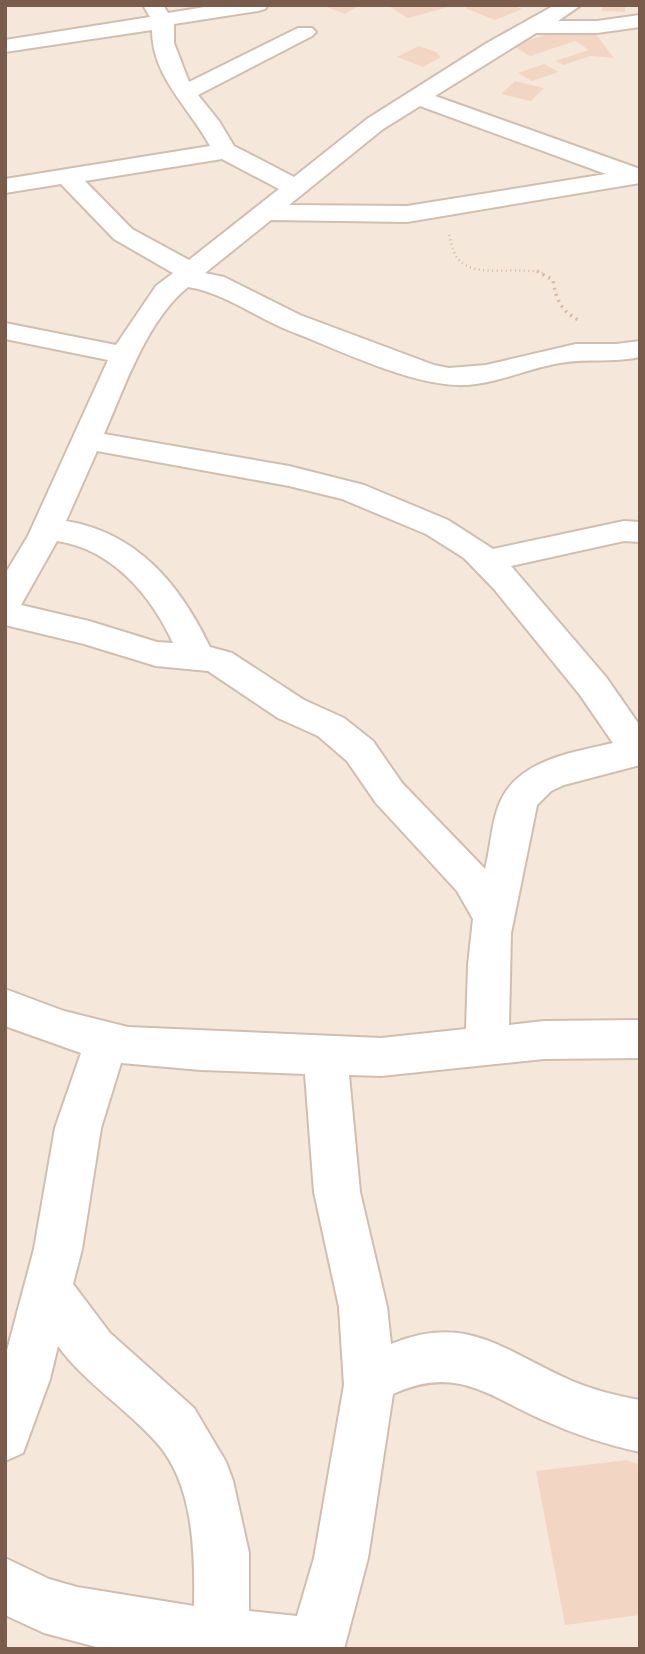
<svg xmlns="http://www.w3.org/2000/svg" width="645" height="1654" viewBox="0 0 645 1654" font-family="Inter,sans-serif">
  <style>
    .residential { fill: #f5e8da }
    .building { fill: #f3d5c3 }
    .lines { fill: none; stroke-linecap: round; stroke-linejoin: round }
    .minor-casing { stroke: #d1beb0; stroke-width: 4 }
    .path-far1 { stroke: #d9b8a5; stroke-width: 2.5; stroke-dasharray: 1 3.5; stroke-linecap: butt }
    .path { stroke: #d9b8a5; stroke-width: 3.5; stroke-dasharray: 2 4.5; stroke-linecap: butt }
    .minor { fill: #fff; fill-rule: evenodd }
  </style>
  <rect width="100%" height="100%" fill="#fdf6ec"/>
  <!-- residential -->
  <path class="residential" d="M5 5H640V1649H5Z"/>
  <!-- building -->
  <path class="building" d="M321 5H360L345 14Z
    M387 5H452V6L408 18Z
    M471 5H513L522 9 495 20 465 8Z
    M602 5H625V12L602 11Z
    M568 28 594 32 614 58 591 56 563 65 555 61 589 50 575 41 530 56 512 45Z
    M419 46 436 52 441 57 423 67 397 57Z
    M544 64 559 72 532 81 518 73Z
    M515 81 544 88 531 101 501 94Z
    M627 1460 640 1465V1615L565 1625 536 1471Z"/>
  <g class="lines">
    <!-- minor casing -->
    <g class="minor-casing">
      <path id="minor" d="M143 5H163L168 13 217 5H268L265 9 258 11 174 24V43L189 82 298 28H312L316 32 312 36 198 95 219 121 234 146 294 177 367 119 487 43 555 5H581L558 21H597L640 15V27L597 33H536L435 96 640 169V183L407 222 271 220 205 273 224 277 300 315 434 365 449 368 486 365 576 344H616L640 341V357C613 363 587 358 560 363 529 368 499 383 467 385 415 388 340 350 290 331 255 317 225 293 188 287 147 320 125 386 104 434L289 466 364 485 448 520 493 549 624 521 640 522V542L624 541 511 566 606 677 640 726V765L564 785 551 791 537 805 511 933 509 1025 544 1021 640 1020V1058L544 1059 381 1076 349 1075 360 1192 387 1307 391 1344C468 1312 505 1352 572 1381 594 1390 617 1396 640 1400V1452C607 1445 574 1434 543 1420 487 1395 456 1365 393 1394L368 1558 344 1649H104L44 1633 5 1615V1558L49 1579 77 1587 194 1606C195 1553 194 1485 157 1443 126 1408 86 1384 58 1346L50 1379 23 1453 5 1461V1358L34 1249 55 1128 81 1053 5 1026V989L64 1011 128 1027 381 1038 466 1029 468 965 473 919 457 891 376 803 347 761 318 736 278 718 208 671 156 666 84 644 5 625V574L28 536 108 360 5 339V323L116 345 156 286 173 273 114 239 61 184 5 193V179L210 146C189 107 152 77 152 30L5 52V40L150 17ZM420 106 606 174 407 206 289 205 383 129ZM222 159 279 189 189 260 132 229 85 181ZM97 451 289 486 342 499 426 534 464 558 494 589 580 695 613 743C569 753 512 761 497 810 491 829 490 850 485 869L402 783 373 741 344 718 304 700 232 653 210 647C180 585 138 533 66 521ZM57 541C112 549 151 595 173 643L157 642 89 621 21 605ZM121 1063 201 1070 305 1074 314 1192 339 1307 344 1385 314 1558 297 1616 249 1611V1553L233 1481 226 1462 194 1408 110 1333 73 1284 82 1249 101 1128Z"/>
    </g>
    <!-- path-far1 -->
    <path class="path-far1" d="M449 235C452 244 453 255 460 261 476 278 519 266 543 273"/>
    <!-- path -->
    <path class="path" d="M537 271 553 280C556 300 562 313 581 321"/>
    <!-- minor -->
    <use href="#minor" class="minor"/>
  </g>
  <!-- border -->
  <rect width="645" height="1654" fill="none" stroke="#7a5c4d" stroke-width="14"/>
</svg>
